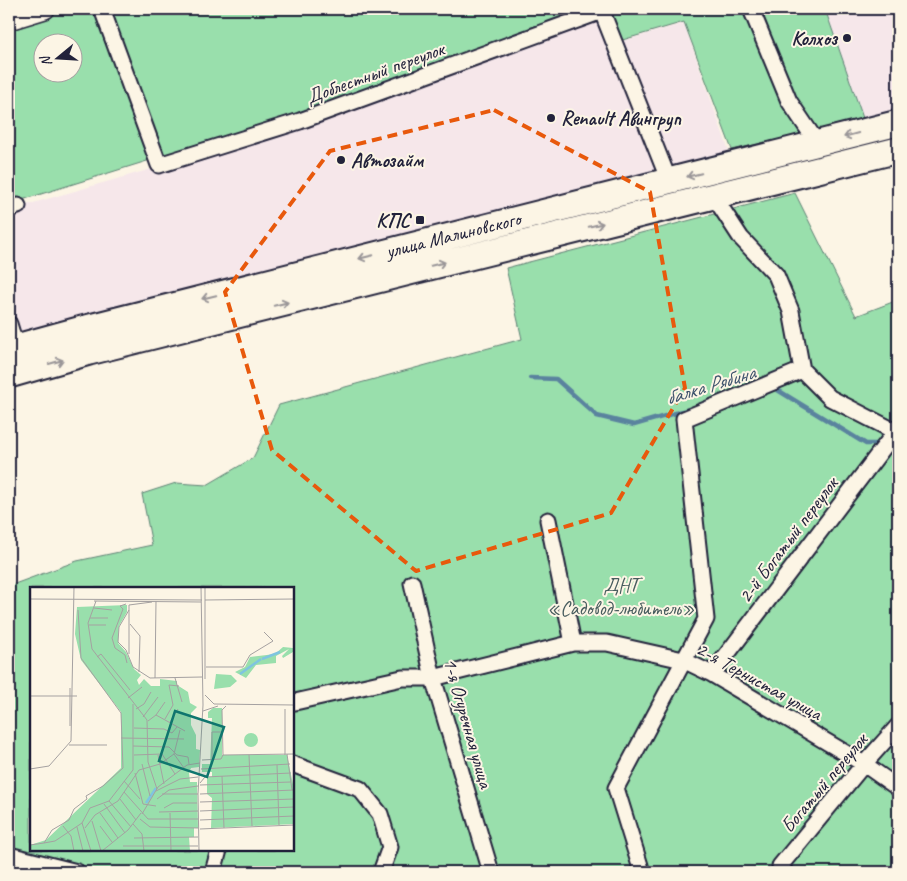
<svg xmlns="http://www.w3.org/2000/svg" width="907" height="881" viewBox="0 0 907 881" font-family="Caveat,sans-serif">
  <style>
    .built { fill: #f6e7ea }
    .green { fill: #99dfac; stroke: #5e8074; fill-rule: evenodd }
    .lines { fill: none; stroke-linecap: round; stroke-linejoin: round }
    .stream { stroke: #5a839e; stroke-width: 4.5 }
    .minor-casing { stroke: #22223b; stroke-width: 19 }
    .tertiary-casing { stroke: #22223b; stroke-width: 22 }
    .trunk-casing { stroke: #22223b; stroke-width: 29 }
    .minor { stroke: #fcf5e5; stroke-width: 15 }
    .tertiary { stroke: #fcf5e5; stroke-width: 19 }
    .trunk { stroke: #fcf5e5; stroke-width: 25 }
    .oneway { stroke: #9a9698 }
    .marked { fill: none; stroke: #e8590c; stroke-width: 4; stroke-dasharray: 10 6; stroke-linejoin: round }
    .poi-dot { fill: #22223b; stroke: #fcf5e5; stroke-width: 2 }
    .labels { text-anchor: middle; dominant-baseline: central; stroke-width: 4; stroke-linejoin: round; paint-order: stroke }
    .poi-label { font-size: 20px; font-weight: bold; fill: #22223b; stroke: #fcf5e5; text-anchor: end }
    .street-label { font-size: 20px; fill: #22223b; stroke: #fcf5e5 }
    .park-label { font-size: 20px; fill: #465b5d; stroke: #fcf5e5 }
    .water-label { font-size: 21px; font-style: italic; fill: #3e536d; stroke: #fcf5e5 }
    .inset-river { fill: none; stroke: #7fc4e0; stroke-width: 2.5 }
    .inset-road { fill: none; stroke: #a5a1a1; stroke-width: 1 }
    .view { fill: #0f766e; fill-opacity: 0.15; stroke: #0f766e; stroke-width: 2.5 }
    .inset-edge { fill: none; stroke: #22223b; stroke-width: 2.5 }
  </style>
  <rect width="100%" height="100%" fill="#fcf5e5"/>
  <filter id="ink" filterUnits="userSpaceOnUse"><feTurbulence type="fractalNoise" baseFrequency=".02" numOctaves="2"/><feDisplacementMap in="SourceGraphic" scale="10" xChannelSelector="R" yChannelSelector="G"/><feConvolveMatrix kernelMatrix="1 2 1 2 8 2 1 2 1" color-interpolation-filters="sRGB"/></filter>
  <g filter="url(#ink)">
    <!-- built -->
    <path class="built" d="M825 9H898V109L863 118Z
      M598 18 608 45 684 23 729 151 9 334V210L158 167Z"/>
    <!-- green -->
    <path class="green" d="M61 9H592L362 94 9 204V25ZM42 42H72V72H42Z
      M607 9H748L807 133 732 150 684 22 619 41Z
      M755 9H825L863 118 816 130 791 95Z
      M795 193 856 316 898 300V872H9V586L77 561 152 545 142 494 176 483 207 485 253 458 279 405 522 339 506 268ZM31 588H292V850H31Z"/>
    <g class="lines">
      <!-- stream -->
      <path class="stream" d="M530 378 556 379 597 416 634 425 693 408
        M771 386 866 444H882
        M890 446 896 447 898 450"/>
      <!-- minor casing -->
      <g class="minor-casing">
        <path id="minor" d="M102 9 159 165 300 121 602 11
          M601 9 669 181
          M751 9 789 101 818 144
          M713 195 741 238 776 275 791 311 802 370 830 398 898 433
          M9 209 18 206
          M9 324 16 347
          M548 520 573 643
          M412 583 433 678 491 872
          M712 674 896 431
          M295 702 402 678H433L573 643H607L683 660 712 674 864 764 898 788
          M292 764 360 789 380 814 390 847 381 872
          M9 855 77 872
          M213 872 219 850
          M642 872 616 788 706 619 684 419 802 370
          M785 872 780 866 864 764 898 726"/>
      </g>
      <!-- tertiary casing -->
      <g class="tertiary-casing">
        <path id="tertiary" d="M9 20 45 9"/>
      </g>
      <!-- trunk casing -->
      <g class="trunk-casing">
        <path id="trunk" d="M9 349 82 329 898 123
          M9 375 89 352 898 150"/>
      </g>
      <!-- minor -->
      <use href="#minor" class="minor"/>
      <!-- tertiary -->
      <use href="#tertiary" class="tertiary"/>
      <!-- trunk -->
      <use href="#trunk" class="trunk"/>
    </g>
    <!-- one-way arrows -->
    <defs><path id="oneway-shaft" d="M-6 0H5M1.5-3L5.5 0L1.5 3" fill="none" stroke-width="1.6" stroke-linecap="round" stroke-linejoin="round" transform="scale(1.25)"/></defs>
    <g class="oneway">
      <use href="#oneway-shaft" transform="translate(851 135) rotate(165)"/>
      <use href="#oneway-shaft" transform="translate(694 175) rotate(166)"/>
      <use href="#oneway-shaft" transform="translate(596 225) rotate(-14)"/>
      <use href="#oneway-shaft" transform="translate(366 257) rotate(166)"/>
      <use href="#oneway-shaft" transform="translate(438 264) rotate(-14)"/>
      <use href="#oneway-shaft" transform="translate(209 297) rotate(166)"/>
      <use href="#oneway-shaft" transform="translate(281 304) rotate(-14)"/>
      <use href="#oneway-shaft" transform="translate(56 362) rotate(-16)"/>
    </g>
  </g>
  <!-- marked area -->
  <path class="marked" d="M494 110 650 192 685 388 611 513 416 571 272 450 225 292 330 151Z"/>
  <!-- markers -->
  <g class="poi-dot">
    <circle cx="847" cy="38" r="5"/>
    <circle cx="551" cy="118" r="5"/>
    <circle cx="341" cy="160" r="5"/>
    <rect x="415" y="215" width="10" height="10" rx="2.5"/>
  </g>
  <g class="labels">
    <!-- poi labels -->
    <g class="poi-label">
      <text x="837" y="38">Колхоз</text>
      <text x="561" y="118" text-anchor="start">Renault Авингруп</text>
      <text x="351" y="160" text-anchor="start">Автозайм</text>
      <text x="410" y="220">КПС</text>
    </g>
    <!-- street labels -->
    <g class="street-label">
      <text transform="translate(375 73) rotate(-20)">Доблестный переулок</text>
      <text transform="translate(453 235) rotate(-14)">улица Малиновского</text>
      <text transform="translate(788 540) rotate(-53)">2-й Богатый переулок</text>
      <text transform="translate(759 681) rotate(29)">2-я Тернистая улица</text>
      <text transform="translate(468 723) rotate(74)">1-я Огуречная улица</text>
      <text transform="translate(824 783) rotate(-50)">Богатый переулок</text>
    </g>
    <!-- park labels -->
    <g class="park-label">
      <text x="621" y="585">ДНТ<tspan x="621" dy="23">«Садовод-любитель»</tspan></text>
    </g>
    <!-- water labels -->
    <g class="water-label">
      <text transform="translate(710 385) rotate(-17)">балка Рябина</text>
    </g>
  </g>
  <!-- overview -->
  <g transform="translate(30 587)">
    <rect width="264" height="264" fill="#fcf5e5"/>
    <path d="M97 18V25L89 39 88 56 96 65 104 82 111 88 107 93 109 98 114 92 121 99H130V92L147 94V98L158 105 160 116 167 120 161 126V138L166 148V162L170 163 169 180 161 181 159 186 160 195H167L168 241H164V250H159L160 264H0V258L16 253 91 181V125L51 73 45 47 47 20ZM253 60 263 61V65L253 71 252 69 259 62 246 69V76L226 78 216 91 205 85 215 80 220 70 245 67ZM186 87 201 88 207 94 200 100 184 102ZM183 121H192V168H257L264 202V237L181 241 182 211 177 207V190H182V185H172V177H180L182 131H178V125ZM214 153a7 7 0 1 1 14 0a7 7 0 1 1-14 0Z" fill="#99dfac"/>
    <path class="inset-river" d="M232 72 250 65M210 87 231 72M116 216 126 201"/>
    <path class="inset-road" d="M175 0V92M0 12 172 13M175 13 264 12M64 14 171 15M66 14 58 36 62 62 117 133 118 175 127 202M96 17 90 19 93 22 82 51 85 61 95 68 97 76M99 18 122 15M64 21 82 23M99 23 89 40 88 55 96 63 103 80 120 91 172 90M60 31H78M100 37 110 49 109 85M59 38H76M99 67V18M67 70 71 67 100 103M176 80H213L220 68 243 54 234 45M125 91 126 14M145 91 152 115M175 108 184 117 264 118M0 109H47M98 111 112 100M196 119 192 123 193 168 264 167M106 122 114 117 121 105M173 124 188 119M126 128 135 115M113 130 128 110M135 132 143 118 139 98 149 99M118 134 126 128 155 144M140 135 148 122M40 139V101M104 141 134 142 142 146 147 140M91 151 154 152M39 158H77M103 159 139 160 147 168 158 170 159 177M144 167 154 181M257 167 262 203M104 168 132 167 145 187M128 168 134 197M219 168 222 239M255 168V122M172 173 191 172 193 168M182 173V145H192M112 177 120 209M247 178 249 238M0 182 19 179 41 154 44 0M171 182 260 177M105 186 113 217 126 219M192 189 194 241M94 194 110 212M170 196 175 190 261 186M170 198 261 195M126 204 150 192 168 190M94 205 118 232H168M132 207H168M170 207 264 203M90 212 106 233M127 212 139 203 168 199M79 214 101 240M170 215 264 212M74 217 95 246M134 221 143 216H167M170 224 264 220M129 225 168 224M70 226 88 251M140 226 141 264M112 227 128 200 157 178 170 176M110 232 120 240 168 241M170 233 264 229M62 234 71 264M52 236 61 264M103 237 112 247 114 264M33 239 41 249 44 264M70 239 82 255M47 240 53 264M55 241 65 228 88 214 109 183 130 177 144 167 150 143M170 242 264 238M104 251 168 250M14 256 25 254 52 236 60 221 79 214 103 183V117M0 258 14 256 22 243 39 233 44 222 57 212 56 209 73 199 93 181 91 126 51 71 48 23M93 259H168M72 264 98 243 111 226M169 264 168 207 173 118 171 0"/>
    <path class="view" d="M145 124 194 140 177 190 129 174Z"/>
    <rect width="264" height="264" class="inset-edge"/>
  </g>
  <!-- margin -->
  <rect width="907" height="881" fill="none" stroke="#fcf5e5" stroke-width="30"/>
  <rect x="15" y="15" width="877" height="851" fill="none" stroke="#22223b" stroke-width="2" filter="url(#ink)"/>
  <!-- north arrow -->
  <g transform="translate(58 58) rotate(252)"><circle r="24" fill="#fcf5e5" stroke="#a5a1a1"/>
  <path d="M0-4L9 19L0 12L-9 19Z" fill="#22223b"/>
  <text y="-8" font-size="14" font-weight="bold" text-anchor="middle" fill="#22223b">N</text>
  </g>
</svg>
